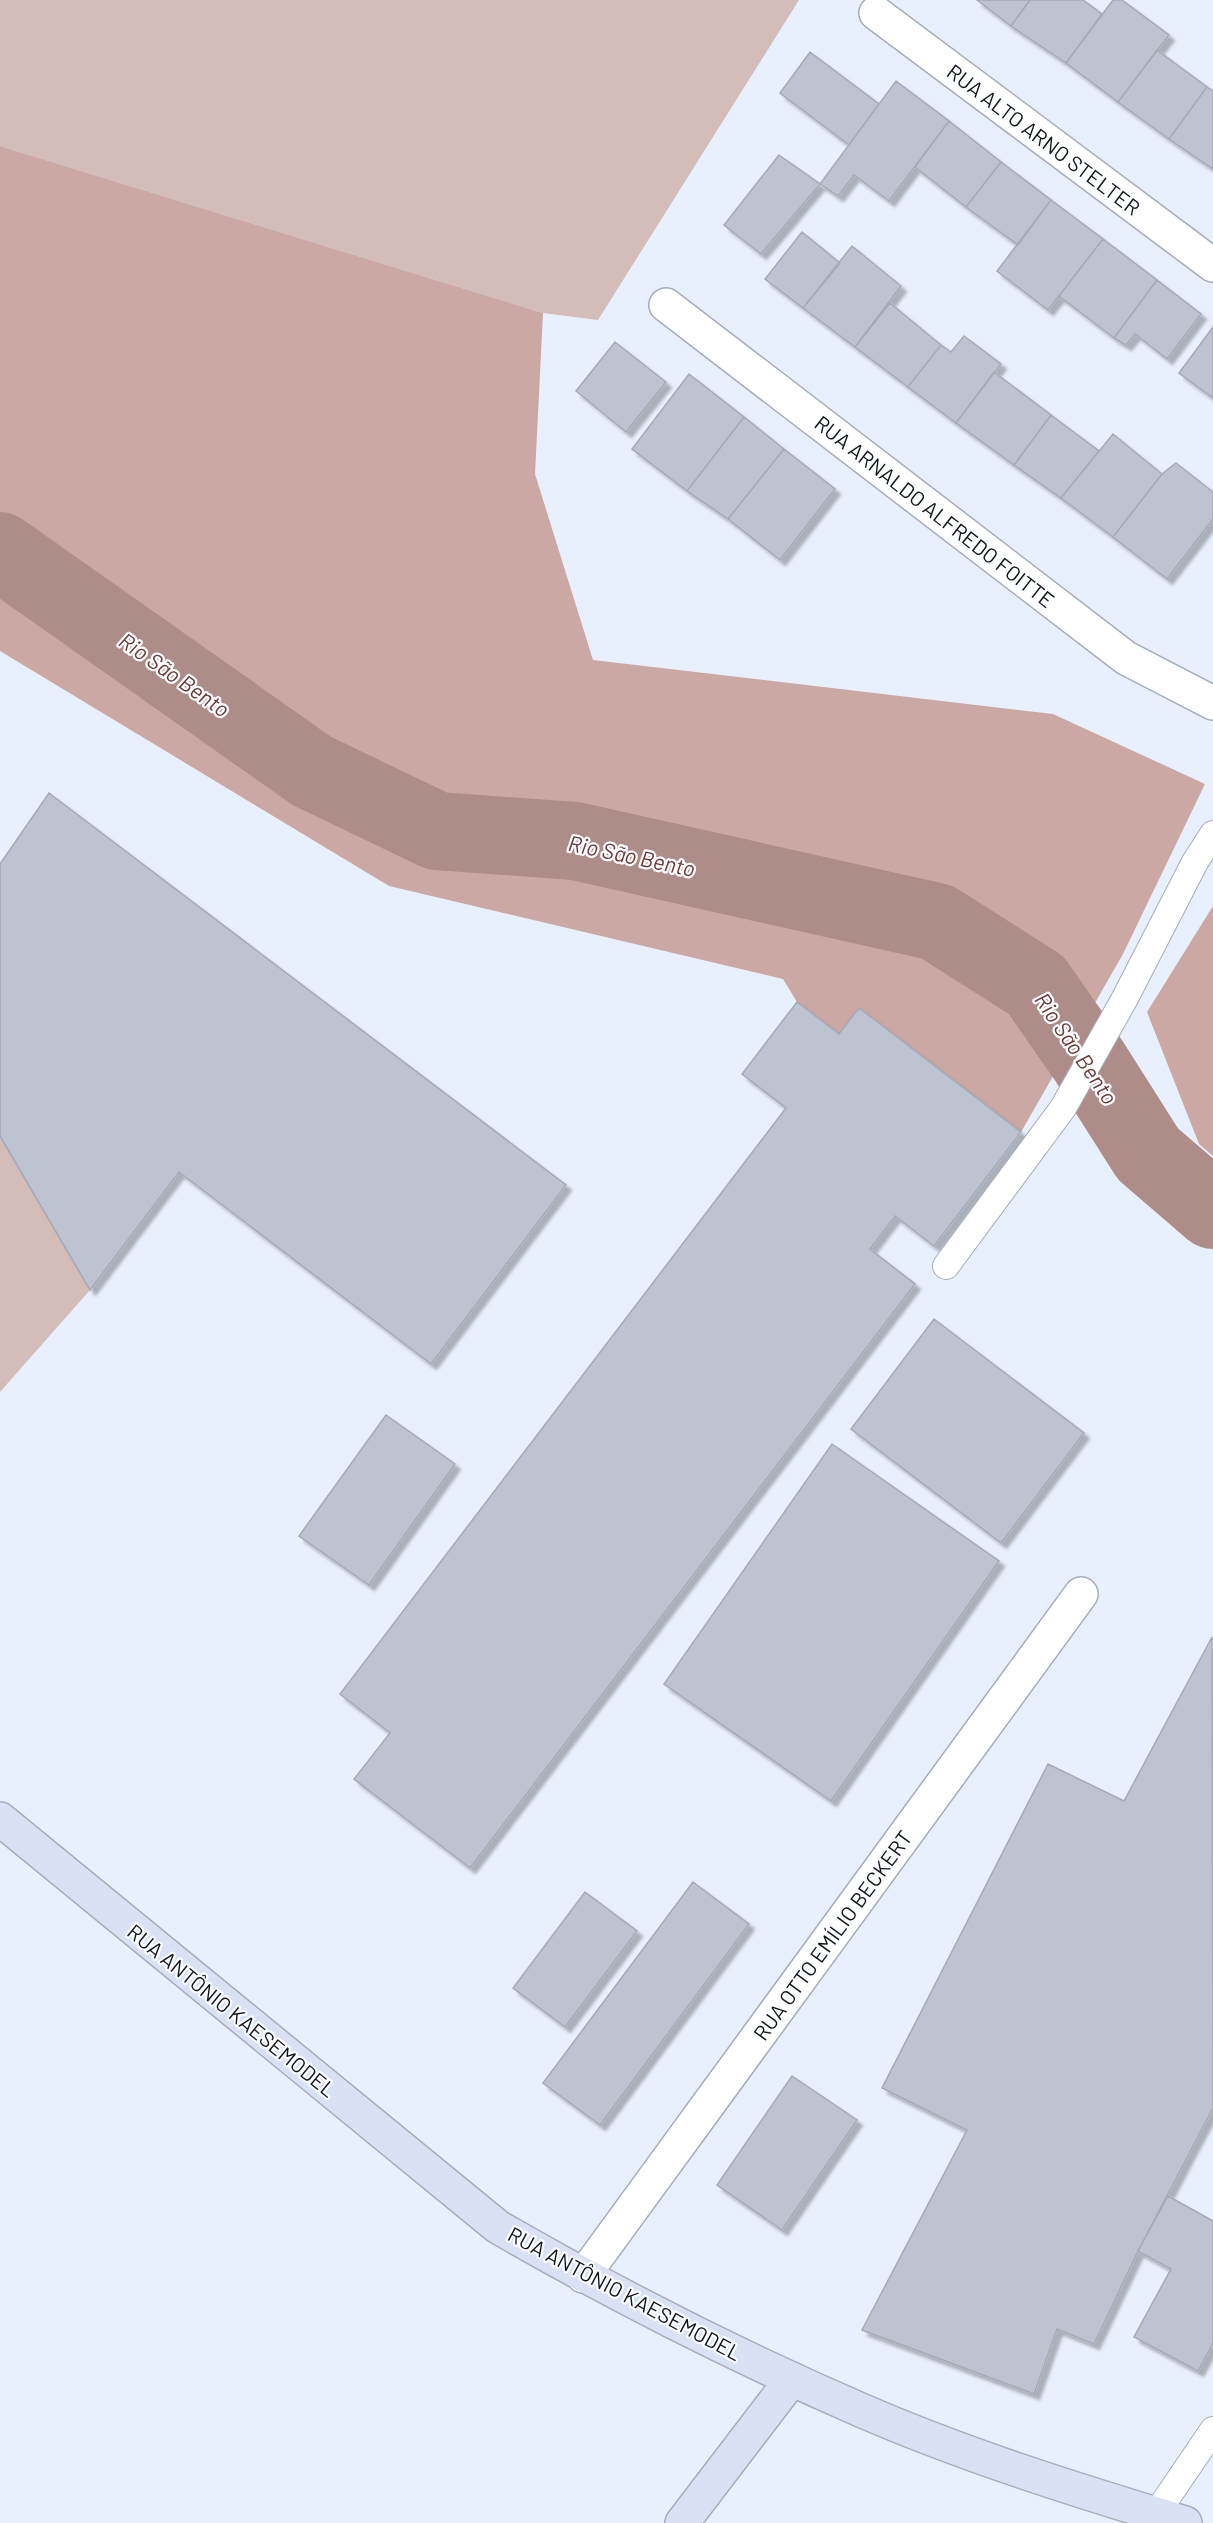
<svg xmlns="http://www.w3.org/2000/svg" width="1213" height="2523" viewBox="0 0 1213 2523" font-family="Barlow,sans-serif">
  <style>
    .green { fill: #d4bcb9 }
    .forest { fill: #cba8a3 }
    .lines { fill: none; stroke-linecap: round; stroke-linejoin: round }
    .river { stroke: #ae8c88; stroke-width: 78 }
    .building { fill: #bdc3d1; stroke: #a4aab8; stroke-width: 1.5; filter: url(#shadow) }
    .lane-casing { stroke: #a6acba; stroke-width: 28 }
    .street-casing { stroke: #a6acba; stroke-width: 36 }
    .secondary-casing { stroke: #a6acba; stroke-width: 36 }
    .lane { stroke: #fff; stroke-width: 26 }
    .street { stroke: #fff; stroke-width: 33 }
    .secondary { stroke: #d9e2f5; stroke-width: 33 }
    .labels { text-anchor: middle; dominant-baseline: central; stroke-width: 4.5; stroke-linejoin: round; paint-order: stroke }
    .street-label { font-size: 21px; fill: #111318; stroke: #fafcff }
    .water-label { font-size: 22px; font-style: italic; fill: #6a3933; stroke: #fafcff }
  </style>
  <defs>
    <filter id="shadow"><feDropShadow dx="5.5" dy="5.5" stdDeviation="1.5" flood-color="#0004"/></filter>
  </defs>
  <rect width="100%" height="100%" fill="#e8effd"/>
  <!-- green -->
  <path class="green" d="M0 0H799L598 320 543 313 0 146Z
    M0 1136 90 1290 0 1392Z"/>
  <!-- forest -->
  <path class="forest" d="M0 146 543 313 535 474 593 660 1053 714 1205 784 1123 954 1021 1132 859 1008 839 1034 797 1002 783 979 389 886 0 651Z
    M1213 906V1156L1199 1144 1147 1012Z"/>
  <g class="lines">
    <!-- river -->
    <path class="river" d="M0 551 312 771 437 831 575 841 937 922 1036 985 1089 1061 1148 1154 1213 1210"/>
  </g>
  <!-- building -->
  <path class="building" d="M977 0H1030L1011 26Z
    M1030 0H1083L1102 14 1066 63 1011 26Z
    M1113 0H1122L1169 35 1118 102 1066 63Z
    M1157 50 1207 87 1169 139 1118 102Z
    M810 52 879 104 849 145 780 93Z
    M896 81 949 121 889 201 854 175 838 196 820 184Z
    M1207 87 1213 91V169L1169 139Z
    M949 121 1001 162 966 207 915 167Z
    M779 155 820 184 761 254 724 225Z
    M1001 162 1051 200 1018 245 966 207Z
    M1051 200 1103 239 1048 310 997 271Z
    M802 232 840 263 803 308 765 279Z
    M1103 239 1157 280 1114 338 1059 296Z
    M852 246 901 286 855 347 803 308Z
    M1157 280 1201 314 1167 359 1135 334 1126 345 1114 338Z
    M890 303 941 345 908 387 855 347Z
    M1213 327V398L1179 373Z
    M964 336 1001 364 956 423 908 387 941 345 951 352Z
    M615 342 666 382 626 432 576 391Z
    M994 372 1051 415 1014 465 956 423Z
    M689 374 744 417 687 491 632 449Z
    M1051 415 1099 451 1061 498 1014 465Z
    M744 417 784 449 728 519 687 491Z
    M1113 434 1162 474 1113 537 1061 498Z
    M784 449 835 489 780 560 728 519Z
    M1176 463 1213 492V519L1167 579 1113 537 1162 474Z
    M49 793 566 1185 431 1364 179 1172 90 1290 0 1136V864Z
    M797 1002 839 1034 859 1008 1021 1132 934 1246 895 1216 870 1249 915 1284 470 1868 354 1779 390 1733 340 1694 786 1108 742 1074Z
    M934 1319 1084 1433 1001 1543 851 1429Z
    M386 1415 455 1464 369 1585 299 1536Z
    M832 1444 999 1561 831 1801 664 1684Z
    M1212 1637 1213 2108 1138 2251 1094 2344 1057 2329 1034 2394 862 2330 967 2130 882 2088 1048 1764 1124 1801Z
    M693 1882 749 1924 600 2125 543 2083Z
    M585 1892 637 1931 565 2027 513 1988Z
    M792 2076 857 2120 782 2230 717 2185Z
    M1168 2196 1213 2221V2343L1198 2371 1134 2337 1171 2269 1138 2251Z"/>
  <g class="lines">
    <!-- lane casing -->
    <g class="lane-casing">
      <path id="lane" d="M946 1266 1063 1108 1124 1000 1195 862 1213 834
        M1156 2514 1213 2430"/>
    </g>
    <!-- street casing -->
    <g class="street-casing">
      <path id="street" d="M876 13 1213 265
        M666 305 1126 658 1213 703
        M583 2276 1081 1594"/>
    </g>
    <!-- secondary casing -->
    <g class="secondary-casing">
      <path id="secondary" d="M0 1819 498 2227C616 2295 738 2357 863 2411 967 2456 1076 2490 1185 2523
        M682 2523 792 2379"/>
    </g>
    <!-- lane -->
    <use href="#lane" class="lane"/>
    <!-- street -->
    <use href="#street" class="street"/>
    <!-- secondary -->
    <use href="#secondary" class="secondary"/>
  </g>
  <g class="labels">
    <!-- street labels -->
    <g class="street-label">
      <text transform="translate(1044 139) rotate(37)">RUA ALTO ARNO STELTER</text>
      <text transform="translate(935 511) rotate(38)">RUA ARNALDO ALFREDO FOITTE</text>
      <text transform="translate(832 1935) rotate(-54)">RUA OTTO EMÍLIO BECKERT</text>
      <text transform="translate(232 2010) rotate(39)">RUA ANTÔNIO KAESEMODEL</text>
      <text transform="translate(625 2293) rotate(28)">RUA ANTÔNIO KAESEMODEL</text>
    </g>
    <!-- water labels -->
    <g class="water-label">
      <text transform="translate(175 674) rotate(35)">Rio São Bento</text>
      <text transform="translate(632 855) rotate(12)">Rio São Bento</text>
      <text transform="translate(1077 1048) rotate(56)">Rio São Bento</text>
    </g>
  </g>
</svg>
